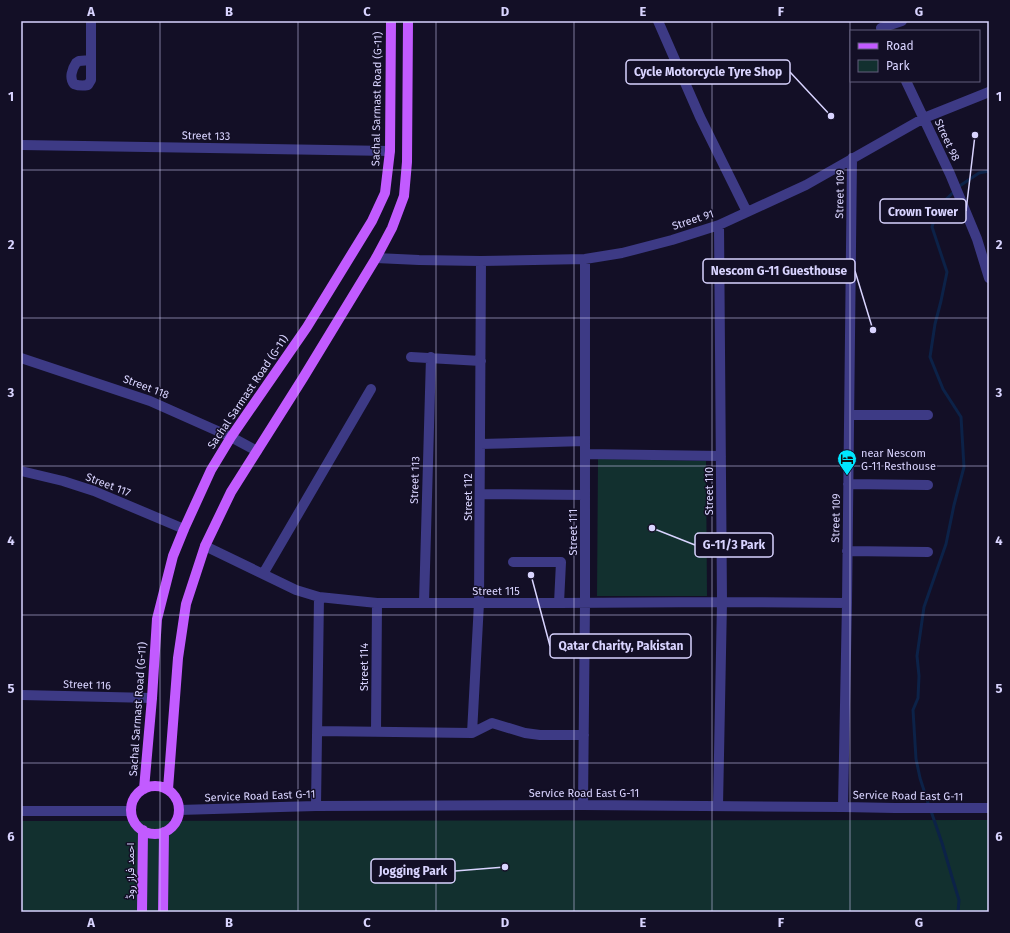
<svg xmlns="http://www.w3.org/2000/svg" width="1010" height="933" viewBox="0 0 1010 933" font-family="'Fira Sans',Vazirmatn,sans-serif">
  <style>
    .green { fill: #12302f }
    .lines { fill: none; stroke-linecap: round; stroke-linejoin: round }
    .stream { stroke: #0c2248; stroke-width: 3 }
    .minor { stroke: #3d3a85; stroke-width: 10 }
    .major { stroke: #c25bff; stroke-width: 10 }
    .grid { fill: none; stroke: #d9d4ff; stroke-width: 1; stroke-opacity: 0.55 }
    .labels { text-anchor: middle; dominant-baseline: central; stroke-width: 3; stroke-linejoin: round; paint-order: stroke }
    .street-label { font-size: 11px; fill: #d9d4ff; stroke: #130f26 }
    .poi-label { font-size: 11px; fill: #d9d4ff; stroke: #130f26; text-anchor: start }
    .leader { fill: none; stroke: #d9d4ff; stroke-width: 1.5 }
    .callout-dot { fill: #d9d4ff; stroke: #130f26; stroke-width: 1.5 }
    .callout { fill: #130f26; stroke: #d9d4ff; stroke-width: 1.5 }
    .callout-label { font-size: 12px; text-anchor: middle; font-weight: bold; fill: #d9d4ff }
    .neatline { fill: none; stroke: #d9d4ff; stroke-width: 1.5 }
    .grid-label { font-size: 13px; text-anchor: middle; font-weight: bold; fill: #d9d4ff }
  </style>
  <rect width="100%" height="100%" fill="#130f26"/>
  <!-- green -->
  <path class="green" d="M598 459 706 461 707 596H597Z
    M989 820V912H21V821Z"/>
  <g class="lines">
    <!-- stream -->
    <path class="stream" d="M929 806 920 778 916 759 913 710 918 698 919 676 917 656 924 607 946 544 954 505 964 467 961 417 943 389 930 357 935 324 941 301 947 272 932 227 938 207 961 185 979 173 989 171
      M931 811 942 843 952 877 959 900 958 912"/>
    <!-- minor -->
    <path class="minor" d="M658 21 700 117 747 212
      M881 28 902 21
      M91 60 79 61 76 63C72 69 69 78 74 84 79 86 83 86 88 85L91 80V21
      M906 81 950 174 977 239 989 278
      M21 145 390 151
      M376 258 419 260 481 261 585 259 622 253 672 240 719 225 806 185 924 118 989 92
      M411 357 481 361
      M21 358 150 401 231 437 257 451
      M849 415H928
      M480 444 585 441
      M585 454 721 456
      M21 471 63 481 94 491 184 529
      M848 484 928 485
      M480 494 585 495
      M205 546 296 590 319 597 377 603H559L722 602 847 603
      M847 551 928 552
      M513 562H561L559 603
      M263 574 371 389
      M424 603 431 357
      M21 695 152 698
      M317 731 472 733 492 723 525 733 540 735H584
      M376 731 377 603
      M472 733 479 603 481 261
      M583 805 585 603V259
      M316 806 319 597
      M718 806 722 602 719 225
      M843 807 847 603 852 158
      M179 810 316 806 583 805 843 807 895 808H989
      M21 811H131"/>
    <!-- major -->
    <path class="major" d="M131 810a24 24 0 1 1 48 0a24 24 0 1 1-48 0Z
      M144 789 152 698 157 619 173 556 184 529 211 470 231 437 307 327 372 221 385 193 390 151 391 21
      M168 789 178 658 186 604 205 546 231 492 303 378 376 258 392 228 404 196 407 162 408 21
      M142 912 143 830
      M163 912 164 832"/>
  </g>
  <!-- grid -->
  <path class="grid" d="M160 21V912M298 21V912M436 21V912M574 21V912M712 21V912M850 21V912M21 170H989M21 318H989M21 466H989M21 615H989M21 763H989"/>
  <!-- icons -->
  <defs>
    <g id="hotel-pin" transform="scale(1)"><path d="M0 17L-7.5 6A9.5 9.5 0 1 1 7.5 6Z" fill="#00e5ff" stroke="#130f26"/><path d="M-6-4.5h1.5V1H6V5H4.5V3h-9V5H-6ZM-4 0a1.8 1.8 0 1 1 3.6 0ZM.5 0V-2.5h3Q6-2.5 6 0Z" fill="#111"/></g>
  </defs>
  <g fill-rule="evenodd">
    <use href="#hotel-pin" x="847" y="459"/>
  </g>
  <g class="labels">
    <!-- street labels -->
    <g class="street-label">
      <text transform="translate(377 99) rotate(-89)">Sachal Sarmast Road (G-11)</text>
      <text transform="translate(206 136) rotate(1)">Street 133</text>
      <text transform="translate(947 140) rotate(65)">Street 98</text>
      <text transform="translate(840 194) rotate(-89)">Street 109</text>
      <text transform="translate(693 220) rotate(-18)">Street 91</text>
      <text transform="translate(146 387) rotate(21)">Street 118</text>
      <text transform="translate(248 392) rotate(-56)">Sachal Sarmast Road (G-11)</text>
      <text transform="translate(415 480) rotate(-88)">Street 113</text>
      <text transform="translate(108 485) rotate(21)">Street 117</text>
      <text transform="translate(709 491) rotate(-90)">Street 110</text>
      <text transform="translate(468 497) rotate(-90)">Street 112</text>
      <text transform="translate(836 518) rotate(-89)">Street 109</text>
      <text transform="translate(573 532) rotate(-90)">Street 111</text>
      <text x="496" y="591">Street 115</text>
      <text transform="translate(364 667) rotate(-90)">Street 114</text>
      <text transform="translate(87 685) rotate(2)">Street 116</text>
      <text transform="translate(138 709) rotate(-86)">Sachal Sarmast Road (G-11)</text>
      <text x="584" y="793">Service Road East G-11</text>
      <text transform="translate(260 796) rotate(-2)">Service Road East G-11</text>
      <text transform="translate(908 796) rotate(1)">Service Road East G-11</text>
      <text transform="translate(130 871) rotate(-90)">احمد فراز روڈ</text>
    </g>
    <!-- poi labels -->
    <g class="poi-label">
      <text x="861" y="453">near Nescom<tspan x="861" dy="13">G-11 Resthouse</tspan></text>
    </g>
  </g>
  <!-- callouts -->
  <path class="leader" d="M831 116L790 72M975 135L966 211M873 330L855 271M652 528L695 545M531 575L550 646M505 867L455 871"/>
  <g class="callout-dot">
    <circle cx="831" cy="116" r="4"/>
    <circle cx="975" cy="135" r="4"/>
    <circle cx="873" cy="330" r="4"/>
    <circle cx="652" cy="528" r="4"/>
    <circle cx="531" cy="575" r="4"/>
    <circle cx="505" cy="867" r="4"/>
  </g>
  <g class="callout">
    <rect x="626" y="60" width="164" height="24" rx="4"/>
    <rect x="880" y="199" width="86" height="24" rx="4"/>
    <rect x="703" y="259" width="152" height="24" rx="4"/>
    <rect x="695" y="533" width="78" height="24" rx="4"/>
    <rect x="550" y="634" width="141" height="24" rx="4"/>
    <rect x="371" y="859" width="84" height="24" rx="4"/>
  </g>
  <g class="callout-label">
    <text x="708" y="76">Cycle Motorcycle Tyre Shop</text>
    <text x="923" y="216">Crown Tower</text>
    <text x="779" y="275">Nescom G-11 Guesthouse</text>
    <text x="734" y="549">G-11/3 Park</text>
    <text x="621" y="650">Qatar Charity, Pakistan</text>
    <text x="413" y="875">Jogging Park</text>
  </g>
  <!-- border -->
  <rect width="1010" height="933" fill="none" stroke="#130f26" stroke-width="44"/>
  <!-- legend -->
  <rect x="850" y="30" width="130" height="52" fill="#130f26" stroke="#625e7d"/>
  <rect x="858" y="43" width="20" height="6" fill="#c25bff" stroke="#625e7d"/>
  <text x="886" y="50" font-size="12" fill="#d9d4ff">Road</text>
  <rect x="858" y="60" width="20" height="12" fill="#12302f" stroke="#625e7d"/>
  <text x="886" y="70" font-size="12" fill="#d9d4ff">Park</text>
  <rect x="22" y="22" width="966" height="889" class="neatline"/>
  <g class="grid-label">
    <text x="91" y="16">A</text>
    <text x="229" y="16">B</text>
    <text x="367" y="16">C</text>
    <text x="505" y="16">D</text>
    <text x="643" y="16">E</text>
    <text x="781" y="16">F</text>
    <text x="919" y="16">G</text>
    <text x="11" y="101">1</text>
    <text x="999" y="101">1</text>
    <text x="11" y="249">2</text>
    <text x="999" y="249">2</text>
    <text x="11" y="397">3</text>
    <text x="999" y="397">3</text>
    <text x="11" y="545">4</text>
    <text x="999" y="545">4</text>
    <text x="11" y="693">5</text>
    <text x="999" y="693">5</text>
    <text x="11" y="841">6</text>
    <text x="999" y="841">6</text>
    <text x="91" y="927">A</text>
    <text x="229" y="927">B</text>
    <text x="367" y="927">C</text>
    <text x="505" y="927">D</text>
    <text x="643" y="927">E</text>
    <text x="781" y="927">F</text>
    <text x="919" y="927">G</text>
  </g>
</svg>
